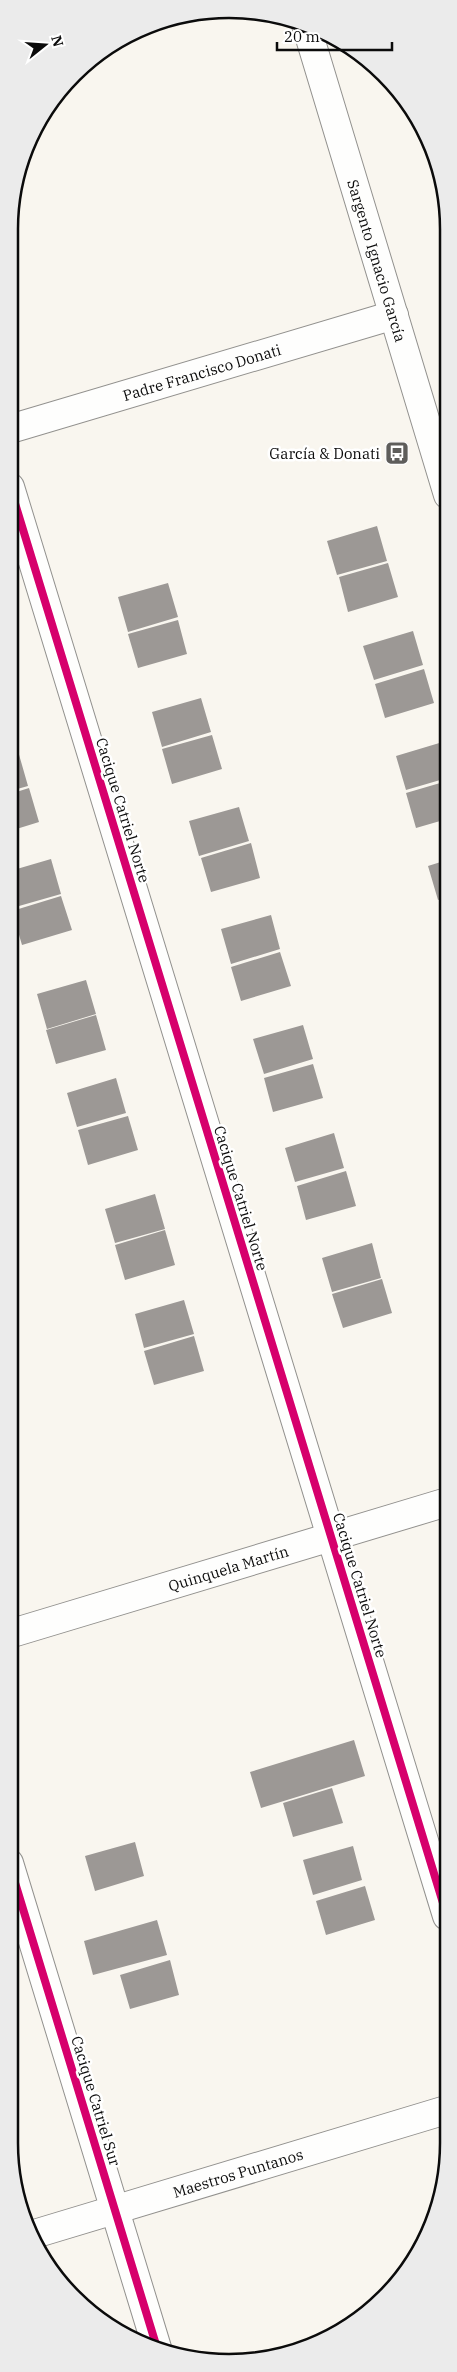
<svg xmlns="http://www.w3.org/2000/svg" width="457" height="2372" viewBox="0 0 457 2372" font-family="'IBM Plex Serif',serif">
  <style>
    .building { fill: #9c9895 }
    .lines { fill: none; stroke-linecap: round; stroke-linejoin: round }
    .minor-casing { stroke: #92918e; stroke-width: 30 }
    .tertiary-casing { stroke: #92918e; stroke-width: 30 }
    .minor { stroke: #fefefd; stroke-width: 28 }
    .tertiary { stroke: #fefefd; stroke-width: 28 }
    .cycleway-casing { stroke: #fff; stroke-width: 11 }
    .cycleway { stroke: #d6006c; stroke-width: 8 }
    .labels { text-anchor: middle; dominant-baseline: central; stroke-width: 5; stroke-linejoin: round; paint-order: stroke }
    .street-label { font-size: 15px; fill: #0b0b0b; stroke: #fff }
    .poi-label { font-size: 15px; fill: #0b0b0b; stroke: #fff; text-anchor: end }
    .rim { fill: none; stroke: #0b0b0b; stroke-width: 2.5 }
  </style>
  <rect width="100%" height="100%" fill="#f9f6ef"/>
  <!-- building -->
  <path class="building" d="M377 526 387 561 337 575 327 541Z
    M388 563 398 597 348 612 339 577Z
    M168 583 178 617 128 632 118 597Z
    M178 620 187 654 138 668 128 634Z
    M413 631 423 665 374 680 363 646Z
    M424 669 434 703 385 718 375 684Z
    M201 698 211 732 162 747 152 712Z
    M212 735 222 769 172 784 162 749Z
    M446 741 447 778 406 790 396 756Z
    M18 751 28 786 10 791V753Z
    M447 781V819L416 828 406 793Z
    M29 788 39 822 10 831V794Z
    M239 807 249 841 199 856 189 821Z
    M251 843 260 878 211 892 201 858Z
    M51 859 61 894 12 908 10 871Z
    M447 860V897L438 900 428 866Z
    M61 896 72 930 22 945 12 911Z
    M447 901V927L439 903Z
    M271 915 280 949 231 964 221 929Z
    M280 952 291 986 241 1001 231 967Z
    M86 980 96 1014 47 1029 37 994Z
    M96 1015 106 1050 56 1064 46 1030Z
    M303 1025 313 1059 264 1074 253 1039Z
    M313 1064 323 1098 273 1112 264 1078Z
    M116 1078 126 1113 77 1127 67 1093Z
    M128 1116 138 1150 88 1165 78 1130Z
    M334 1133 344 1168 295 1182 285 1148Z
    M346 1171 356 1206 306 1220 297 1186Z
    M155 1194 165 1229 115 1243 105 1209Z
    M165 1230 175 1265 125 1280 115 1245Z
    M372 1243 381 1278 332 1292 322 1258Z
    M382 1279 392 1313 343 1328 332 1294Z
    M184 1300 194 1334 144 1348 135 1314Z
    M194 1336 204 1371 154 1385 144 1351Z
    M354 1740 365 1776 261 1808 250 1772Z
    M332 1788 343 1823 293 1837 283 1803Z
    M135 1842 144 1876 95 1891 85 1856Z
    M353 1846 362 1880 313 1895 303 1860Z
    M365 1886 375 1920 326 1935 316 1901Z
    M157 1920 167 1955 93 1975 84 1941Z
    M170 1960 179 1995 130 2009 120 1975Z"/>
  <g class="lines">
    <!-- minor casing -->
    <g class="minor-casing">
      <g id="minor">
        <path d="M10 487 447 1916"/>
        <path id="s1" d="M9 1634 447 1502"/>
        <path d="M9 1863 157 2348"/>
        <path id="s2" d="M31 2235 446 2110"/>
      </g>
    </g>
    <!-- tertiary casing -->
    <g class="tertiary-casing">
      <g id="tertiary">
        <path id="s3" d="M306 25 448 495"/>
        <path id="s4" d="M10 429 394 315"/>
      </g>
    </g>
    <!-- minor -->
    <use href="#minor" class="minor"/>
    <!-- tertiary -->
    <use href="#tertiary" class="tertiary"/>
    <!-- cycleway casing -->
    <g class="cycleway-casing">
      <path id="cycleway" d="M10 487 447 1916
        M9 1863 157 2348"/>
    </g>
    <!-- cycleway -->
    <use href="#cycleway" class="cycleway"/>
  </g>
  <!-- icons -->
  <defs>
    <g id="bus-square" transform="scale(1.25)"><rect x="-9" y="-9" width="18" height="18" rx="4" fill="#5e5d5b" stroke="#fff"/><path d="M-5-6H5V4H4V6H2V4H-2V6H-4V4H-5ZM-3.5-4V0h7V-4ZM-3.5 1.2v1.5H-2V1.2ZM2 1.2v1.5H3.5V1.2Z" fill="#fff"/></g>
  </defs>
  <g fill-rule="evenodd">
    <use href="#bus-square" x="397" y="453"/>
  </g>
  <g class="labels">
    <!-- street labels -->
    <g class="street-label">
      <text stroke="none"><textPath href="#s3" startOffset="246">Sargento Ignacio García</textPath></text>
      <text stroke="none"><textPath href="#s4" startOffset="200">Padre Francisco Donati</textPath></text>
      <text transform="translate(123 810) rotate(73)">Cacique Catriel Norte</text>
      <text transform="translate(241 1198) rotate(73)">Cacique Catriel Norte</text>
      <text stroke="none"><textPath href="#s1" startOffset="229">Quinquela Martín</textPath></text>
      <text transform="translate(360 1585) rotate(73)">Cacique Catriel Norte</text>
      <text transform="translate(96 2101) rotate(73)">Cacique Catriel Sur</text>
      <text stroke="none"><textPath href="#s2" startOffset="216">Maestros Puntanos</textPath></text>
    </g>
    <!-- poi labels -->
    <g class="poi-label">
      <text x="380" y="453">García &amp; Donati</text>
    </g>
  </g>
  <!-- crop -->
  <path d="M0 0H457V2372H0ZM229 18H229A211 211 0 0 1 440 229V2143A211 211 0 0 1 229 2354H229A211 211 0 0 1 18 2143V229A211 211 0 0 1 229 18Z" fill="#ebebeb" fill-rule="evenodd"/>
  <path class="rim" d="M229 18H229A211 211 0 0 1 440 229V2143A211 211 0 0 1 229 2354H229A211 211 0 0 1 18 2143V229A211 211 0 0 1 229 18Z"/>
  <!-- north arrow -->
  <g transform="translate(45 45) rotate(73)" stroke="#ffffff" stroke-width="4" paint-order="stroke">
  <path d="M0-4L9 19L0 12L-9 19Z" fill="#0b0b0b"/>
  <text y="-8" font-size="14" font-weight="bold" text-anchor="middle" fill="#0b0b0b">N</text>
  </g>
  <!-- scale -->
  <path d="M277 42v8h115v-8" fill="none" stroke="#0b0b0b" stroke-width="2.5"/>
  <text x="284" y="42" font-size="15" fill="#0b0b0b" stroke="#ffffff" stroke-width="4" paint-order="stroke">20 m</text>
</svg>
